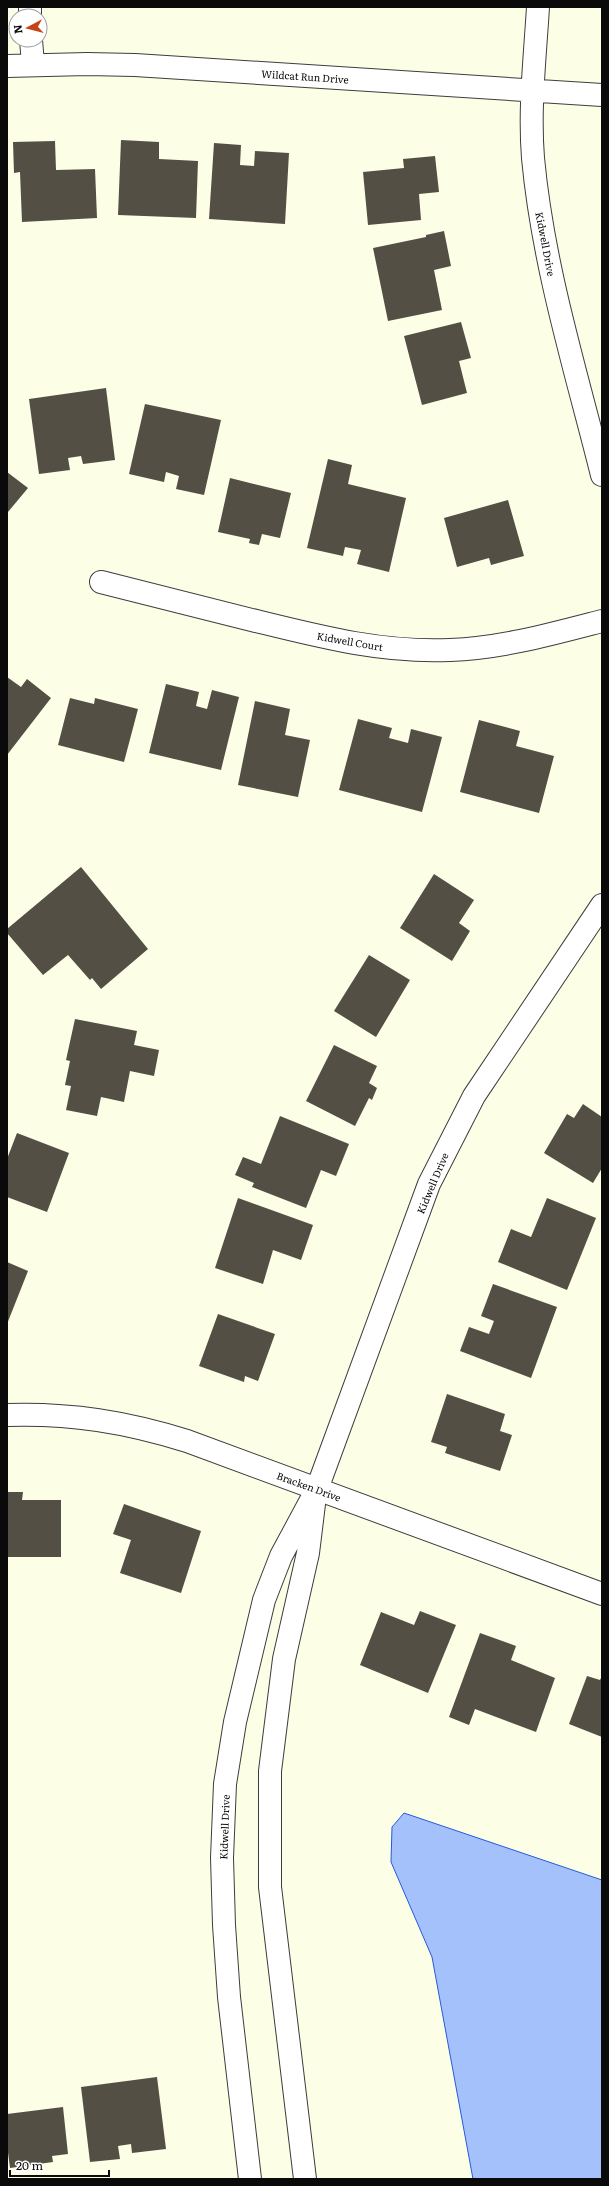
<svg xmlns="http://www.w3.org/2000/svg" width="609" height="2186" viewBox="0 0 609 2186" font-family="Literata,serif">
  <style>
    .water { fill: #a5c1fc; stroke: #255ada }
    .building { fill: #534f45 }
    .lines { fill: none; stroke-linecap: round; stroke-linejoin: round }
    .street-casing { stroke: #3d3d3d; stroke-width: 24 }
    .street { stroke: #fff; stroke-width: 22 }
    .labels { text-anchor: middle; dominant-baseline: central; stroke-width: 4; stroke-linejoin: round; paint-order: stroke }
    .street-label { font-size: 10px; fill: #0a0a0a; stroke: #fff }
  </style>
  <rect width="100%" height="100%" fill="#fcffe6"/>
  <!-- water -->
  <path class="water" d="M404 1813 602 1880V2179H473L432 1957 391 1862 392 1827Z"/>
  <!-- building -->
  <path class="building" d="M121 140 159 142V159L198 161 196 218 118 215Z
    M55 141 56 170 95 169 97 218 22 222 20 172 14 173 13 142Z
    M214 143 241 145 240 165 254 166 255 151 289 153 285 224 209 219Z
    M435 156 439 192 419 194 421 220 368 225 363 172 404 168 403 159Z
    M444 231 451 266 434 270 442 310 388 321 373 248 426 237V235Z
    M461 322 471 358 459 361 467 393 422 405 404 336Z
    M106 388 115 460 83 464 81 456 68 458 70 470 39 474 29 399Z
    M145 404 221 420 204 495 176 489 179 476 166 472 164 482 129 474Z
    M328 459 352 465 348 484 406 498 389 572 357 564 361 550 345 547 343 556 307 548Z
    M7 472 28 488 8 512H7Z
    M230 478 291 493 280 538 262 534 259 545 249 543 250 539 218 532Z
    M508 500 524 556 491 565 489 558 457 567 444 518Z
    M7 677 21 687 27 679 51 698 7 755Z
    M166 684 199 692 196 706 207 709 212 690 239 697 221 770 149 753Z
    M70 698 94 704 95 698 138 709 124 762 58 745Z
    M255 701 290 709 285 735 310 740 298 797 238 785Z
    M358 719 392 728 389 738 408 743 411 729 442 737 422 812 339 790Z
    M479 720 520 731 516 746 554 756 539 813 460 792Z
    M81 867 148 949 101 989 92 978 90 980 68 955 43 975 7 933V929Z
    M434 874 474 900 459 923 470 931 452 961 400 928Z
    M369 955 410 980 376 1037 334 1011Z
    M75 1019 137 1031 134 1045 159 1050 154 1076 130 1071 124 1102 101 1097 97 1116 66 1110 71 1086 65 1085 70 1061 66 1060Z
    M334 1045 377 1066 369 1083 377 1088 372 1100 369 1098 355 1126 306 1101Z
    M583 1104 602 1117V1168L593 1183 544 1153 567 1114 574 1118Z
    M280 1116 349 1144 336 1176 321 1170 306 1208 252 1187 254 1183 235 1175 243 1157 261 1164Z
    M17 1133 69 1153 47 1212 7 1197V1159Z
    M238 1198 313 1225 301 1260 273 1250 263 1284 215 1268Z
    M547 1198 596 1218 567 1290 498 1262 511 1229 531 1237Z
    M7 1262 28 1271 7 1324Z
    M493 1284 557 1307 531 1378 460 1351 469 1327 489 1334 494 1321 481 1316Z
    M218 1314 275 1334 258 1381 245 1376 244 1382 199 1366Z
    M447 1394 505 1414 500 1431 512 1435 500 1471 445 1453 447 1447 431 1442Z
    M7 1492H23L22 1500H61V1557H7Z
    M124 1504 201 1531 181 1593 120 1573 131 1540 113 1534Z
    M420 1611 456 1625 428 1693 360 1665 381 1612 414 1625Z
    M480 1633 516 1646 511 1660 555 1678 536 1732 475 1709 469 1725 449 1717Z
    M587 1676 600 1680 602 1676V1737L569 1724Z
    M157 2077 166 2149 132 2153 131 2144 118 2146 120 2159 90 2162 81 2087Z
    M63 2107 68 2154 52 2156 53 2162 10 2168 7 2145V2114Z"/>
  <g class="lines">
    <!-- street casing -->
    <g class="street-casing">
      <path id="street" d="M30 7V16
        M538 7C535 57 529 109 533 158 543 266 576 371 602 475
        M31 40 33 64
        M7 66 87 64 135 65 602 95
        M101 582C153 595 205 608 256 621 321 637 383 653 450 650 502 648 552 634 602 621
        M7 1415C71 1413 126 1422 187 1441L602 1594
        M250 2179 229 1997 224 1925 222 1858 225 1784 235 1722 264 1600 281 1556 317 1489 429 1184 474 1096 602 905
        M305 2179 270 1887V1771L284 1659 308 1553 314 1504"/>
    </g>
    <!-- street -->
    <use href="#street" class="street"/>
  </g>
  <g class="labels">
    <!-- street labels -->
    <g class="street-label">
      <text transform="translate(305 76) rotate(4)">Wildcat Run Drive</text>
      <text transform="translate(546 244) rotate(79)">Kidwell Drive</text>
      <text transform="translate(350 641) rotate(10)">Kidwell Court</text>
      <text transform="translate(432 1183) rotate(-67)">Kidwell Drive</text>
      <text transform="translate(309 1486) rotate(20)">Bracken Drive</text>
      <text transform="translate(224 1827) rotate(-88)">Kidwell Drive</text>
    </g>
  </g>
  <!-- border -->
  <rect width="609" height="2186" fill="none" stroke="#0a0a0a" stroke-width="16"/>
  <!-- north arrow -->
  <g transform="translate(28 28) rotate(263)"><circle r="19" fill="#ffffff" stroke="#9d9d9d"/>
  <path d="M0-3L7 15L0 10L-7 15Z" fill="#c54416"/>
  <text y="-6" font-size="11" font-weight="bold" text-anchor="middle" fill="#0a0a0a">N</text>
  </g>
  <!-- scale -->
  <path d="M10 2170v6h99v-6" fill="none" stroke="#0a0a0a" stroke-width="2"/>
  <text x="16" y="2170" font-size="12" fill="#0a0a0a" stroke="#ffffff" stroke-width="3" paint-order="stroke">20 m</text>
</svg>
